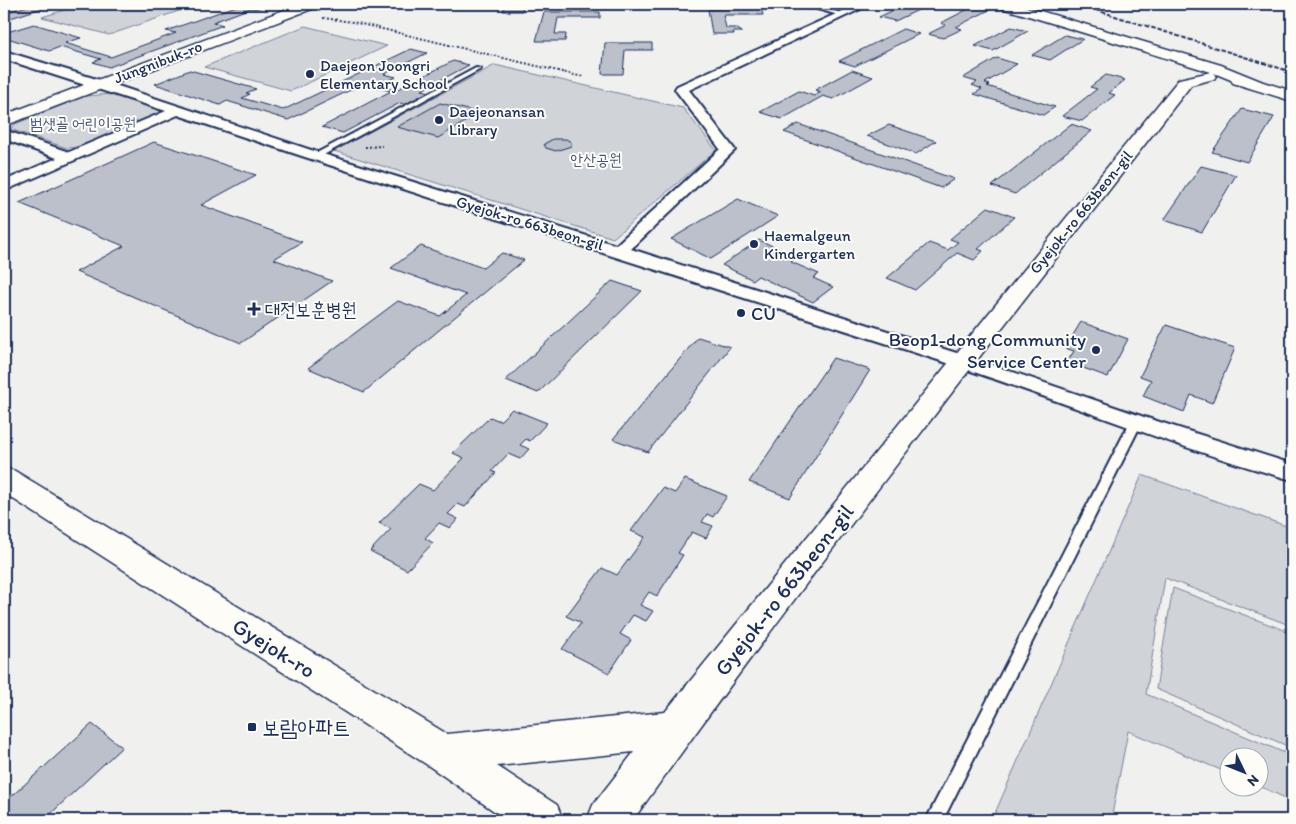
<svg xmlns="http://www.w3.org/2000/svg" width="1296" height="824" viewBox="0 0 1296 824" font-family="Itim,'Poor Story',sans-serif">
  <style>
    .green { fill: #d0d3d8; stroke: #76819b }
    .building { fill: #bbc0ca; stroke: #1b2f5e }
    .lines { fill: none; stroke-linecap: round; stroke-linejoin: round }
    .service-casing { stroke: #1b2f5e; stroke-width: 4 }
    .minor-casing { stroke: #1b2f5e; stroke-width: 4 }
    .secondary-casing { stroke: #1b2f5e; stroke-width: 3 }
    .path { stroke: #1b2f5e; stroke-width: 2; stroke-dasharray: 2 2; stroke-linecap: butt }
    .service { fill: #fdfcf7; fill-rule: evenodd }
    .minor { fill: #fdfcf7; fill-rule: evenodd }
    .secondary { fill: #fdfcf7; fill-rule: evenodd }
    .rail { stroke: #1b2f5e; stroke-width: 2; stroke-dasharray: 4.5 2; stroke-linecap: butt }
    .poi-dot { fill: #1b2f5e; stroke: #fdfcf7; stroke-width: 2 }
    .labels { text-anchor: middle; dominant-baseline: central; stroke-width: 4; stroke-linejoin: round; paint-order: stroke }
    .far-street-label { font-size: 16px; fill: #1b2f5e; stroke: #fdfcf7 }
    .far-poi-label { font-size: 16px; fill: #1b2f5e; stroke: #fdfcf7; text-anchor: start }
    .far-park-label { font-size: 16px; fill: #48587c; stroke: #fdfcf7 }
    .poi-label { font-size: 19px; fill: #1b2f5e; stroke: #fdfcf7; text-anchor: start }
    .near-street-label { font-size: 22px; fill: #1b2f5e; stroke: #fdfcf7 }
    .near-poi-label { font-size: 22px; fill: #1b2f5e; stroke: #fdfcf7; text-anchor: start }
  </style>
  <rect width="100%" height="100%" fill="#f0f0ee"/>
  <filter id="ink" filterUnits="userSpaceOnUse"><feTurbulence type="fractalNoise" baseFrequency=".02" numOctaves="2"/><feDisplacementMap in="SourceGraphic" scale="10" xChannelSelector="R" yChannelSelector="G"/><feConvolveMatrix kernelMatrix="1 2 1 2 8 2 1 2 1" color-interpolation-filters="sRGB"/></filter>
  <g filter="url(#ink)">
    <!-- green -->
    <path class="green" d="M84 4H199L109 35 42 17Z
      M305 26 387 46 291 91 204 67Z
      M495 65 683 108 716 150 613 238 334 151Z
      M112 94 169 112 88 146 67 148 10 129 15 124 85 96Z
      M1142 475 1292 528V626L1165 578 1146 694 1292 756V801L1259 786 1258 756H1228V773L1128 731 1111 820H992Z
      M1173 588 1292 633V748L1156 689Z"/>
    <!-- building -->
    <path class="building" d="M34 4H55L4 20V13Z
      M242 4 268 5 255 9 251 8 213 22 223 25 109 67 93 62 101 59 60 47 49 51 4 37V33L34 24 81 38 65 43 111 57 176 33 166 31Z
      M505 4H524L522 11H503Z
      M906 4H931L895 21 879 17Z
      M1201 4H1230L1217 8Z
      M976 5 991 9 956 27 962 29 943 38 928 34 946 25 941 23Z
      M761 8 763 15H723L726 28H736L742 32H733L734 34H712L708 9Z
      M544 12H600V18H558L555 34H566L565 41H536Z
      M1011 27 1028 31 993 51 975 46Z
      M903 29 919 34 855 66 839 61Z
      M1065 35 1083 39 1050 60 1032 55Z
      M605 43H652V50H625L623 74H602Z
      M411 49 427 53 384 74 396 77 379 86 396 90 453 61 469 65 422 90 430 92 407 105 400 103 343 133 322 127 391 91 363 84 288 120 227 101 220 105 155 84 190 70 256 89 246 93 250 94 242 98 283 110Z
      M997 58 1017 64 985 83 990 85 987 86 1055 107 1043 115 974 94 982 89 972 85 977 82 963 78Z
      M852 70 873 77 833 99 823 96 782 119 760 112 799 91 814 96 821 92 815 90Z
      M1106 75 1125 80 1109 93 1115 95 1082 121 1062 116 1097 89 1090 87Z
      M440 103 480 113 438 138 397 127Z
      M1242 109 1274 117 1247 162 1212 152Z
      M798 124 954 179 941 188 784 132Z
      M1071 124 1092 131 1015 194 992 186Z
      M889 125 936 141 916 154 867 136Z
      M553 139H566L571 142V146L556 151 546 148 544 144Z
      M154 142 256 175 201 205 302 242 274 259 332 281 241 343 76 272 124 246 19 203Z
      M1201 166 1236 175 1202 232 1164 220Z
      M738 199 778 216 711 259 671 239Z
      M988 207 1014 217 978 249 983 251 974 260 957 253 915 290 887 278 929 243 948 250 958 242 950 239Z
      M759 240 797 257 791 262 819 274 813 278 833 287 813 302 758 276 753 280 722 265Z
      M421 246 483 268 502 253 524 260 364 392 308 368 398 301 440 316 466 295 391 268Z
      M612 281 642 291 538 393 506 380Z
      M1081 322 1128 339 1108 377 1067 362 1074 351 1065 348Z
      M1166 325 1235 348 1212 403 1191 395 1184 412 1143 396 1151 380 1140 376Z
      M698 337 730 347 648 452 613 439Z
      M833 358 870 370 790 498 749 482Z
      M512 409 547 423 530 441 526 439 520 445 529 449 520 459 508 454 492 471 496 473 465 507 458 504 448 514 458 519 450 528 439 523 425 538 433 543 407 570 370 551 391 529 379 523 419 484 433 490 464 458 453 453 490 417 500 421Z
      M685 479 727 496 713 517 707 514 702 522 713 526 706 538 692 532 678 553 683 555 657 596 649 592 640 605 653 611 646 621 633 615 620 634 631 640 609 673 562 649 581 623 566 616 602 568 617 575 645 537 631 531 663 488 675 493Z
      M92 724 122 747 44 820H4V803Z"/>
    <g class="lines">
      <!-- service casing -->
      <g class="service-casing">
        <path id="service" d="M800 4H809L845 14 842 16Z
          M476 68 481 69 318 158 311 156Z
          M1136 418 1142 422 943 820H926L1130 422Z"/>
      </g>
      <!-- minor casing -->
      <g class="minor-casing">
        <path id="minor" d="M306 4H317L312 7Z
          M858 4H871L689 90 735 150 631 249 969 357 1144 417 1292 464V480C1173 447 1058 399 941 361 687 279 431 200 178 115L4 191V181L57 158 4 139V130L69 152 166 111 4 59V51L103 81 320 153 616 245 720 149 677 92 675 89 677 86Z"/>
      </g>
      <!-- secondary casing -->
      <g class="secondary-casing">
        <path id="secondary" d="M300 4H319L317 7 4 126V115Z
          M997 4H1017L1221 65 1263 82 1292 91V101L1233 83 1231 80 1214 73 1216 76 1214 79 1191 85C1002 328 811 570 633 820H587L593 805 634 752 497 766 557 805 563 820H507L429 766 4 493V468L15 471 447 734 665 712 1179 79 1211 72 999 7Z"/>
      </g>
      <!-- path -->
      <path class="path" d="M323 18 353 22 583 77
        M365 147 382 146"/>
      <!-- service -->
      <use href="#service" class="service"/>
      <!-- minor -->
      <use href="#minor" class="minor"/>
      <!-- secondary -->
      <use href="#secondary" class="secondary"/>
      <!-- rail -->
      <path class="rail" d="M1077 4 1292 72"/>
    </g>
  </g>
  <!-- markers -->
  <g class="poi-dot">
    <circle cx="310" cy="74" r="5"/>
    <circle cx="439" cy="120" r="5"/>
    <circle cx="754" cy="244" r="5"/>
    <path d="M251.5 301.5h5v5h5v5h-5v5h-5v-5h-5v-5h5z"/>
    <circle cx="741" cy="313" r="5"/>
    <circle cx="1096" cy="350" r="5"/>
    <rect x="247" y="722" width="10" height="10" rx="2.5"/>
  </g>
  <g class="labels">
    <!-- far-street labels -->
    <g class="far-street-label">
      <text transform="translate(158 62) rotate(-21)">Jungnibuk-ro</text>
      <text transform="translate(1081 212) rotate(-51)">Gyejok-ro 663beon-gil</text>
      <text transform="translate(530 223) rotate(17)">Gyejok-ro 663beon-gil</text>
    </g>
    <!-- far-poi labels -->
    <g class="far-poi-label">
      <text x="320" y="65">Daejeon Joongri<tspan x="320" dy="18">Elementary School</tspan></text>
      <text x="449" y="111">Daejeonansan<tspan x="449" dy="18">Library</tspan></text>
      <text x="764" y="235">Haemalgeun<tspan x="764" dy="18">Kindergarten</tspan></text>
    </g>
    <!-- far-park labels -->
    <g class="far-park-label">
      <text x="83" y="123">범샛골 어린이공원</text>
      <text x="596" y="159">안산공원</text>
    </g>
    <!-- poi labels -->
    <g class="poi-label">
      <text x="265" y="309">대전보훈병원</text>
      <text x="751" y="313">CU</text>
      <text x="1086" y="339" text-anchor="end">Beop1-dong Community<tspan x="1086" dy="22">Service Center</tspan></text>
    </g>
    <!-- near-street labels -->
    <g class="near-street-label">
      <text transform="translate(784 590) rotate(-52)">Gyejok-ro 663beon-gil</text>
      <text transform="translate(274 648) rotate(32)">Gyejok-ro</text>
    </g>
    <!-- near-poi labels -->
    <g class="near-poi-label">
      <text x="262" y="727">보람아파트</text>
    </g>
  </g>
  <!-- margin -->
  <rect width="1296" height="824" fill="none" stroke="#fdfcf7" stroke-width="20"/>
  <rect x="10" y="10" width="1276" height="804" fill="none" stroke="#1b2f5e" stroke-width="2" filter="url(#ink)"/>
  <!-- north arrow -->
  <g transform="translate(1244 772) rotate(133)"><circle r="24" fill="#fdfcf7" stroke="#a3aaba"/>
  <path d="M0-4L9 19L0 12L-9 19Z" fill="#1b2f5e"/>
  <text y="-8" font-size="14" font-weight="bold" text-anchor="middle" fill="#1b2f5e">N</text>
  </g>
</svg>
